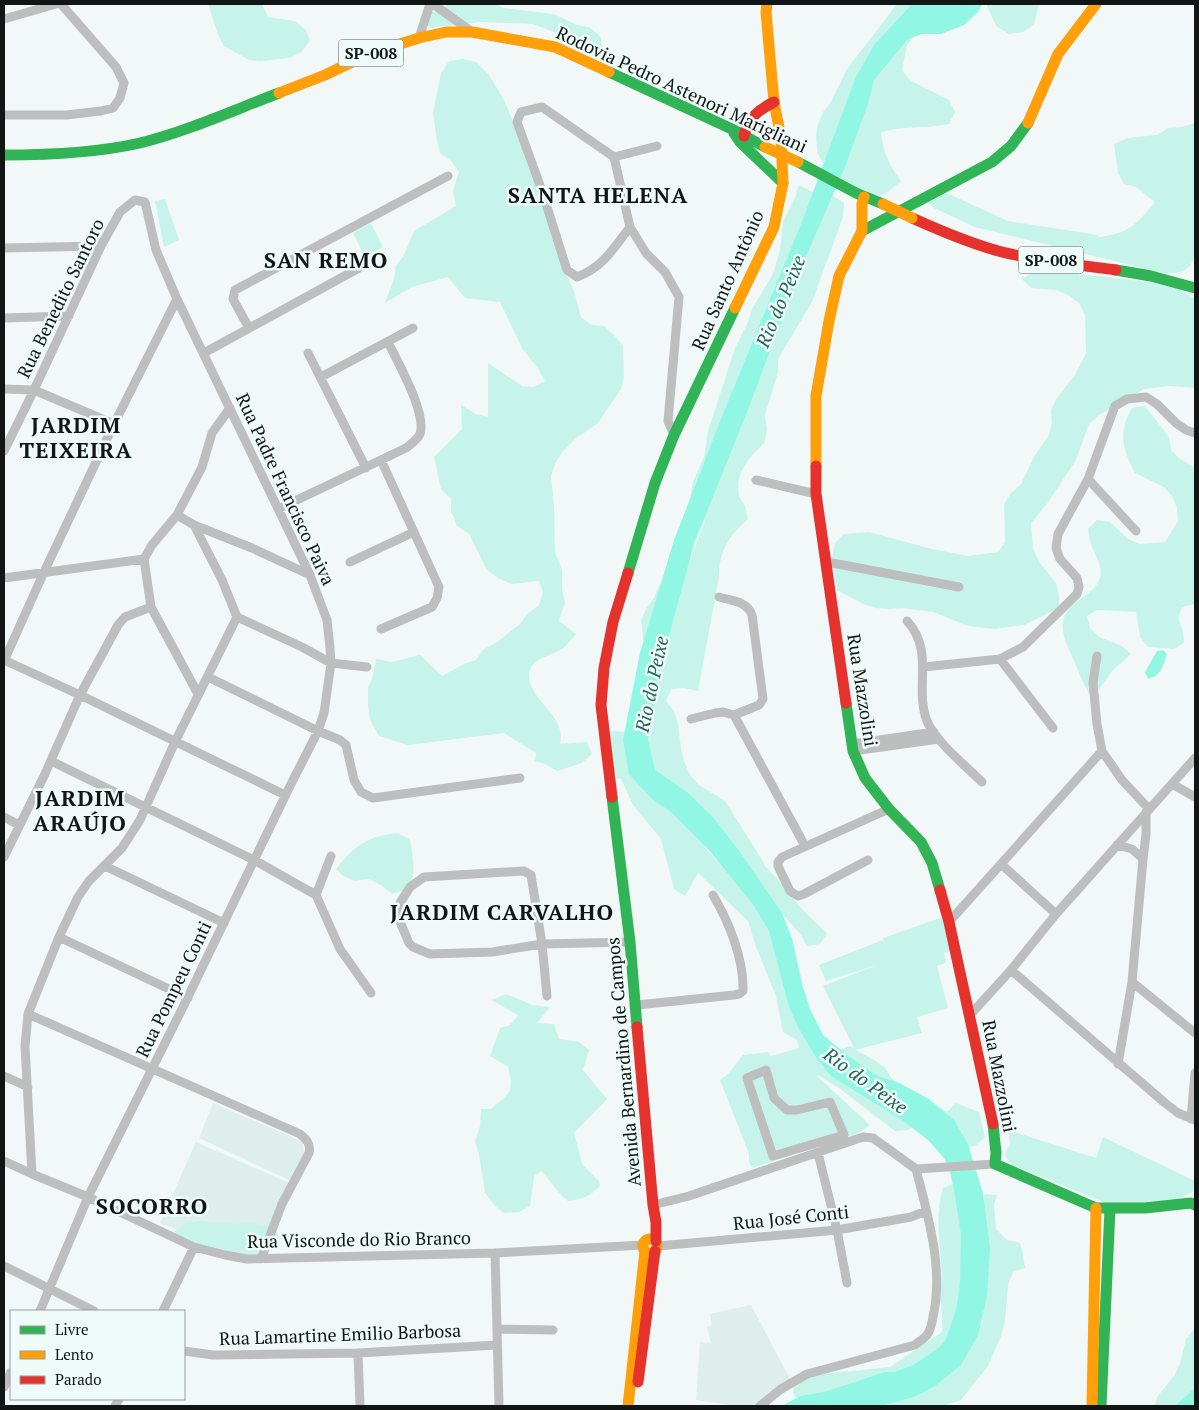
<svg xmlns="http://www.w3.org/2000/svg" width="1199" height="1410" viewBox="0 0 1199 1410" font-family="'PT Serif',serif">
  <style>
    .built { fill: #deeeea }
    .green { fill: #c7f4ea }
    .water { fill: #91f7e4 }
    .lines { fill: none; stroke-linecap: round; stroke-linejoin: round }
    .street { stroke: #bcbfbe; stroke-width: 9 }
    .fast { stroke: #30b455; stroke-width: 11 }
    .slow { stroke: #ff9f0a; stroke-width: 11 }
    .jam { stroke: #e5322d; stroke-width: 11 }
    .slow-bridge { stroke: #ff9f0a; stroke-width: 11 }
    .labels { text-anchor: middle; dominant-baseline: central; stroke-width: 5; stroke-linejoin: round; paint-order: stroke }
    .shield { fill: #eefbf8; stroke: #535b58; stroke-width: 1 }
    .shield-label { font-size: 16px; font-weight: bold; fill: #111614 }
    .street-label { font-size: 18px; fill: #111614; stroke: #eefbf8 }
    .water-label { font-size: 19px; font-style: italic; fill: #276257; stroke: #eefbf8 }
    .district-label { font-size: 22px; font-weight: bold; letter-spacing: 1px; fill: #111614; stroke: #eefbf8 }
  </style>
  <rect width="100%" height="100%" fill="#f1f8f7"/>
  <!-- built -->
  <path class="built" d="M213 1103 303 1142 304 1154 289 1180 199 1138Z
    M196 1142 289 1183 259 1249 220 1248 160 1223Z
    M751 1305 791 1381 757 1406H737L696 1400 700 1342 711 1343 707 1327 712 1325 710 1314Z"/>
  <!-- green -->
  <path class="green" d="M208 4H262L268 17 295 21 306 30 310 41 301 52 290 58 261 61 249 60 224 46 218 35Z
    M450 4H496L503 8 554 14 577 25 589 27 600 36 603 48 591 53 556 33 533 24 480 22 430 28 422 21 431 13Z
    M897 4H941L907 45 902 70 911 81 949 100 955 112 949 124C940 125 930 127 921 127 906 128 895 128 881 132 883 152 889 165 901 181L885 194 868 196 856 190 824 165 818 154 816 139 817 127 823 112 831 102 847 69Z
    M986 4H1039L1034 24 1023 32 1009 34 996 26Z
    M463 59 476 62 489 75 504 100 544 196 564 268 574 291 581 317 592 325 604 326 614 335 623 346 624 377 621 389 598 423 574 440 563 451 555 464 551 476 554 505 555 552 562 570V588L565 602 559 621 576 634C571 639 566 647 560 650 549 656 528 660 529 676 530 702 567 715 560 744L587 742 592 754 582 763 557 771 545 764 535 761 536 753 504 733 408 745 379 736 370 720 368 705V687L372 679 376 659 392 662 420 655 442 676 464 664 476 660 484 649 496 643 520 624 528 613 539 605 543 592 539 581 511 584 498 578 487 570 469 534 456 525 454 517 451 513V499L441 489 434 457 462 429 461 405 476 414 488 417V363L522 386 534 387 545 381 539 370 522 348 500 302 465 298 448 277 412 287 385 303 394 278 396 266 404 255 414 231 456 206 453 191 459 172 451 161 440 153 437 141 433 113 441 73 449 61Z
    M1195 123V257C1193 260 1191 265 1189 267 1177 278 1148 272 1135 266L975 227 934 208 924 199 940 190 1008 221 1098 235 1099 237C1128 234 1137 224 1155 202L1136 187 1124 184 1118 173 1114 144 1128 138 1157 135 1168 128 1182 127Z
    M799 185 820 196H833L844 203 843 217 812 302 778 359V372L765 415 767 429 765 442 748 460 741 472 738 483 739 496 745 506 748 519C729 536 719 550 719 577L698 691 684 688 671 689 666 701 674 711 678 723 681 749 684 761 690 775 699 785 725 801 764 863 765 866C777 878 787 892 799 905 807 916 818 923 827 934L820 944 807 946 801 935 706 828 705 847 765 917 797 1014 838 1051 850 1046 854 1048 823 986 877 965 826 981 819 965 883 940 886 948 883 938 943 917 952 951 944 953 946 963 937 966 948 1008 917 1017 922 1033 855 1050 874 1060 885 1068 892 1079 947 1112 956 1103 979 1112 985 1137 975 1146 963 1147 918 1124 908 1130 895 1131 839 1088 818 1075V1077L870 1125 859 1133 752 1168 749 1162V1154L720 1080 727 1075 743 1055 768 1052 771 1056 799 1048 797 1040 783 1032 776 996 756 947 748 921 698 873 685 896 674 889 661 839 633 805 621 779 616 778 608 738 611 731 625 732 642 719 664 658 650 656 644 646 641 620 646 609 654 598 659 585 670 577 682 574 689 562 705 521 694 510 690 498 693 482 704 457 708 431 735 348 747 324 752 309 773 274 780 250 783 222 795 198Z
    M165 199 179 240 164 247 155 201Z
    M371 223 383 247 365 257 353 233Z
    M1046 270 1158 283 1181 290 1195 299V388L1170 386 1144 389 1099 415 1089 424 1076 460 1047 504 1031 523 1033 548 1039 562 1056 583 1059 595V608L1024 625 995 629 968 626 933 612 902 608 889 609 876 608 863 604 837 590 832 557 835 543 844 534 869 532 932 549 968 556 998 552 1005 542 1004 504 1011 493 1021 484 1034 457 1049 435 1052 423 1051 410 1056 399 1074 376 1086 354 1085 315 1079 303 1068 295 1056 290 1031 288 1022 279 1034 272Z
    M1145 406 1169 437 1171 450 1179 458 1195 468V604L1182 607 1178 618 1183 631 1184 643 1174 649 1148 647 1140 637 1136 612 1097 610 1087 616 1090 628 1099 637 1122 646 1131 654 1112 671 1097 692 1089 694C1084 684 1079 674 1075 663 1066 643 1053 621 1074 604 1083 596 1097 590 1100 577 1103 565 1094 555 1091 544 1089 540 1089 534 1088 529L1097 520 1110 522 1128 539 1140 544 1165 542 1178 521 1177 508 1172 496 1164 487 1135 473C1122 448 1118 433 1132 408Z
    M397 833 410 839C412 854 419 879 404 890 401 892 395 892 392 894L381 885 369 879 354 881 342 875 336 869C354 846 368 836 397 833Z
    M506 994 533 1005 550 1007 537 1023 554 1024 559 1039 579 1042 589 1050 583 1070 607 1099 574 1133 582 1164 599 1181 600 1186C588 1197 585 1199 568 1201 557 1192 551 1181 541 1171L534 1176 530 1206 519 1212 504 1213 496 1207 485 1193 479 1154 475 1142 480 1126 481 1109H491L504 1098 510 1090 511 1081 508 1067 490 1056 500 1028 510 1025 518 1015 491 1000Z
    M1008 1130 1096 1158 1103 1137 1195 1181 1193 1192 1171 1202 1121 1209 1012 1165 1005 1156 1007 1149 1010 1145Z
    M955 1183 967 1204V1347L983 1321 986 1263 980 1206 985 1194 997 1195 994 1205 996 1229 1007 1240 1020 1243 1023 1254 1025 1268 1013 1272 1008 1285 1005 1321 1001 1336 988 1366 961 1400 942 1406H820L802 1402 793 1394 794 1381 806 1376 890 1367 942 1332C943 1318 941 1307 940 1293 940 1288 942 1283 942 1277 941 1247 934 1218 943 1188Z
    M201 1221 237 1224 251 1223 276 1227 279 1239C277 1241 275 1246 272 1248 254 1264 196 1245 175 1240V1231L186 1223Z
    M1195 1328V1406H1155L1157 1397 1174 1376 1180 1364 1186 1339Z"/>
  <!-- water -->
  <path class="water" d="M912 4H982L978 12 964 25 941 34H922L908 39 874 80 868 104 845 167 801 268 749 407 694 544 661 665 648 740 655 770 687 792 713 817 740 852 782 913 792 938 803 987 810 1009 823 1035 851 1058 878 1076 899 1083 929 1099 954 1120 968 1144 983 1193 990 1248 987 1297 978 1335 961 1365 935 1386 914 1397 881 1406H782L800 1396 824 1392 885 1372H895L913 1365 936 1350 945 1341 953 1319 957 1305 960 1282 961 1235 954 1190 949 1168 944 1158 929 1141 905 1122 831 1076 815 1056 798 1027 789 1007 769 931 754 906 708 849 670 811 652 799 629 774 623 740 640 653 674 540 721 419 803 219 855 79 874 45Z
    M1163 650 1167 654C1163 666 1161 676 1148 679L1145 672 1157 651Z
    M1195 1388V1406H1175Z"/>
  <g class="lines">
    <!-- street -->
    <path class="street" d="M433 4 472 32
      M4 19 56 4
      M419 38 430 4
      M4 115H66L101 111 113 108 120 98 124 83 116 67 61 4
      M614 157 657 146
      M630 227C614 248 603 267 577 277L567 270 541 188 517 122 521 112 542 107 614 157 630 227 646 253 665 272 679 297 668 421 674 435
      M4 248 101 246
      M4 318 69 316
      M249 328 233 299 235 290 448 176
      M204 353 359 268
      M308 353 366 468
      M321 377 413 328
      M4 389 34 390 114 424
      M4 451 34 390 101 246 120 212 135 200 145 202 156 250 177 299 310 575 327 620 330 648 331 663 324 713 318 731 289 788 185 1003 88 1197 40 1311
      M1088 479 1136 531
      M756 480 816 494
      M278 509 406 448C411 444 418 439 420 434 427 413 398 363 388 342
      M177 515 194 525 252 548 310 575
      M350 562 414 532
      M827 562 959 587
      M4 578 144 559
      M237 617 302 647 331 663 367 667
      M907 621C935 651 914 688 927 721 935 741 966 766 982 782
      M381 629 432 607 437 598 439 587 381 460
      M1097 656 1093 683 1097 724 1102 751 1122 780 1149 809
      M1000 659 1053 728
      M4 660 80 695 285 795
      M4 661 44 572 114 424 177 299
      M924 667 1000 659 1023 647 1077 594 1079 587 1077 578 1060 559 1056 548 1058 534 1088 479 1115 406 1127 399 1146 397 1157 404 1176 423 1186 430 1195 433
      M208 677 318 731 340 740 346 745 354 780 361 792 373 798 520 778
      M198 694 151 607 144 559 152 545 177 515 202 467 212 433 230 408
      M734 715 805 846
      M691 719 715 713 723 712 734 715 759 705 763 699 752 615C747 601 732 601 719 597
      M852 744 934 732
      M853 751 939 739
      M51 761 254 860 316 895
      M1172 784 1195 797
      M4 817 19 825
      M1117 845 1132 849 1143 859 1132 982 1118 1064
      M331 856 316 895 340 949 371 993
      M4 857 44 776 80 695 118 625 125 617 151 607
      M1143 859 1146 834V812
      M868 860 804 894 798 896 790 891 778 866V862L782 857 889 809
      M1001 864 1056 914
      M105 866 224 923
      M949 922 1102 751
      M59 937 188 998
      M1011 970 1165 1103 1178 1113 1195 1120
      M1132 982 1195 1033
      M547 996 542 944 531 875 524 871 424 877 410 887 400 903 398 917 409 943 413 947 430 954 492 952 542 944 630 942
      M637 1005 734 995 739 994 743 991C744 959 729 922 713 895
      M28 1014 300 1134C307 1140 311 1144 309 1153L282 1204 261 1259
      M970 1015 1011 970 1056 914 1195 758
      M766 1070 774 1098 787 1110H797L830 1102 844 1135 773 1156 747 1078Z
      M4 1076 28 1087
      M1191 1119 1195 1073
      M818 1153 837 1230 847 1283
      M4 1161 32 1174 88 1197 194 1247 225 1255 247 1259 495 1253 643 1245
      M916 1169 995 1164
      M32 1174 25 1046 28 1014 59 937 78 897 89 881 122 848 140 820 175 742 237 617 222 580 194 525
      M653 1205 689 1196 863 1137 873 1138 916 1169
      M658 1246 837 1230 911 1217 926 1211
      M495 1253 499 1406
      M4 1266 94 1311
      M163 1311 194 1247
      M498 1329 553 1330
      M184 1351 213 1355 358 1353 497 1345
      M358 1353 360 1406
      M4 1387 11 1372
      M115 1406 119 1399
      M760 1406 781 1389 807 1374 915 1345C918 1342 924 1339 927 1335 930 1331 932 1323 933 1317 944 1268 928 1217 916 1169"/>
    <!-- fast -->
    <path class="fast" d="M609 72 734 130 765 147
      M734 133 740 142 783 183
      M4 155C49 155 96 153 140 143 188 131 234 110 279 93
      M798 162 856 193 883 204
      M862 231 992 162 1011 146 1028 123
      M1116 270 1151 276 1195 288
      M628 573 655 483 674 435 735 308
      M846 703 853 751 865 778 889 809 921 842 932 863 940 890
      M612 797 630 942 637 1027
      M993 1124 996 1153 995 1164 1096 1208H1145L1191 1203 1195 1205
      M1101 1406 1110 1209"/>
    <!-- slow -->
    <path class="slow" d="M279 93 325 75 371 53 419 38 446 32H472L555 47 609 72
      M1028 123 1058 54 1096 4
      M735 308 774 227 783 183 781 138 774 102 766 12 767 4
      M816 466V396L829 321 839 276 862 231V204L864 197
      M643 1246a7 7 0 1 1 14 0a7 7 0 1 1-14 0Z
      M628 1406 645 1251
      M1092 1406 1096 1208"/>
    <!-- jam -->
    <path class="jam" d="M744 136C748 118 758 110 774 102
      M912 218C941 231 971 244 1002 252 1039 261 1078 265 1116 270
      M816 466V494L846 703
      M612 797 601 705 604 668 613 622 628 573
      M940 890 949 922 993 1124
      M637 1027 653 1205 656 1222V1241
      M638 1382 655 1251"/>
    <!-- slow-bridge -->
    <path class="slow-bridge" d="M765 147 798 162
      M883 204 912 218"/>
  </g>
  <g class="labels">
    <!-- shield labels -->
    <g class="shield">
      <rect x="338.5" y="39.5" width="65" height="27" rx="4"/>
      <rect x="1018.5" y="246.5" width="65" height="27" rx="4"/>
    </g>
    <g class="shield-label">
      <text x="371" y="53">SP-008</text>
      <text x="1051" y="260">SP-008</text>
    </g>
    <!-- street labels -->
    <g class="street-label">
      <text transform="translate(682 89) rotate(25)">Rodovia Pedro Astenori Marigliani</text>
      <text transform="translate(727 280) rotate(-66)">Rua Santo Antônio</text>
      <text transform="translate(60 298) rotate(-64)">Rua Benedito Santoro</text>
      <text transform="translate(286 489) rotate(65)">Rua Padre Francisco Paiva</text>
      <text transform="translate(863 690) rotate(81)">Rua Mazzolini</text>
      <text transform="translate(173 989) rotate(-64)">Rua Pompeu Conti</text>
      <text transform="translate(623 1062) rotate(-95)">Avenida Bernardino de Campos</text>
      <text transform="translate(1000 1076) rotate(79)">Rua Mazzolini</text>
      <text transform="translate(791 1217) rotate(-6)">Rua José Conti</text>
      <text transform="translate(359 1239) rotate(-1)">Rua Visconde do Rio Branco</text>
      <text transform="translate(340 1334) rotate(-2)">Rua Lamartine Emilio Barbosa</text>
    </g>
    <!-- water labels -->
    <g class="water-label">
      <text transform="translate(780 301) rotate(-67)">Rio do Peixe</text>
      <text transform="translate(651 684) rotate(-78)">Rio do Peixe</text>
      <text transform="translate(866 1080) rotate(36)">Rio do Peixe</text>
    </g>
    <!-- district labels -->
    <g class="district-label">
      <text x="598" y="194">SANTA HELENA</text>
      <text x="326" y="259">SAN REMO</text>
      <text x="76" y="424">JARDIM<tspan x="76" dy="25">TEIXEIRA</tspan></text>
      <text x="80" y="797">JARDIM<tspan x="80" dy="25">ARAÚJO</tspan></text>
      <text x="502" y="911">JARDIM CARVALHO</text>
      <text x="152" y="1205">SOCORRO</text>
    </g>
  </g>
  <!-- border -->
  <rect width="1199" height="1410" fill="none" stroke="#111614" stroke-width="10"/>
  <!-- legend -->
  <rect x="10" y="1310" width="175" height="90" fill="#eefbf8" stroke="#969f9d"/>
  <rect x="20" y="1326" width="25" height="8" fill="#30b455" stroke="#969f9d"/>
  <text x="55" y="1335" font-size="15" fill="#111614">Livre</text>
  <rect x="20" y="1351" width="25" height="8" fill="#ff9f0a" stroke="#969f9d"/>
  <text x="55" y="1360" font-size="15" fill="#111614">Lento</text>
  <rect x="20" y="1376" width="25" height="8" fill="#e5322d" stroke="#969f9d"/>
  <text x="55" y="1385" font-size="15" fill="#111614">Parado</text>
</svg>
